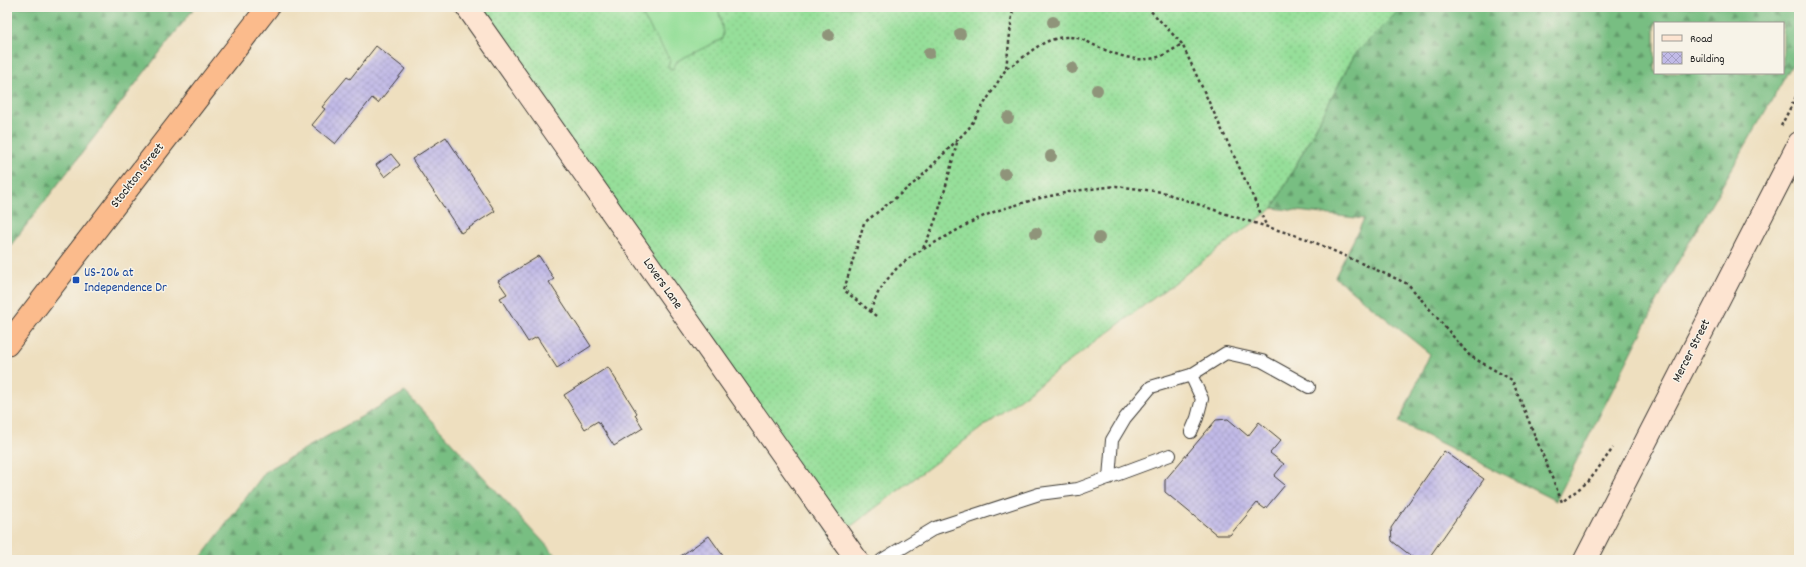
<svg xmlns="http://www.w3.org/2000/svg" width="1806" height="567" viewBox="0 0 1806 567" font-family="Dekko,sans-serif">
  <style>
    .grass { fill: url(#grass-dots); stroke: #597e5b }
    .forest { fill: url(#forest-firs); stroke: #4a6d4f; fill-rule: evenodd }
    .garden { fill: #96df9a; stroke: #597e5b }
    .building { fill: url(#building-cross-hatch) }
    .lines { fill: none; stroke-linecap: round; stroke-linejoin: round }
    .lane-casing { stroke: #3c3934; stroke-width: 14 }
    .secondary-casing { stroke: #3c3934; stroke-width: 24 }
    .highway-casing { stroke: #3c3934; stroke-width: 24 }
    .path { stroke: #3c3934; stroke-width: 2.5; stroke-dasharray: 3 3; stroke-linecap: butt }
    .lane { stroke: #fff; stroke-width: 12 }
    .secondary { stroke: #fde4d1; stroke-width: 22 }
    .highway { stroke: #fbbb8c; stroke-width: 22 }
    .tree { fill: #8f947a }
    .transit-dot { fill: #1a4fb4; stroke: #f7f3e8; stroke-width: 1.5 }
    .labels { text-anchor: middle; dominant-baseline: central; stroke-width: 3; stroke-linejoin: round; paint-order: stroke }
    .street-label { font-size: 13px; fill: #1c1c1c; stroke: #f7f3e8 }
    .transit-label { font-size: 13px; fill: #164399; stroke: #f7f3e8; text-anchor: start }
  </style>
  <defs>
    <pattern id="grass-dots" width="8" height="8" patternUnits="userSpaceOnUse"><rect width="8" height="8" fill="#96df9a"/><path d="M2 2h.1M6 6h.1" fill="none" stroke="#81bf84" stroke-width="1.8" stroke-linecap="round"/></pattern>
    <pattern id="forest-firs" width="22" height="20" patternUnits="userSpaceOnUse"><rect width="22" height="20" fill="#78be82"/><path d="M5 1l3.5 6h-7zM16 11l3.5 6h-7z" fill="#629a6a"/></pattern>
    <pattern id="building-cross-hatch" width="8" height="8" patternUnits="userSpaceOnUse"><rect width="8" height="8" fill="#c1bae7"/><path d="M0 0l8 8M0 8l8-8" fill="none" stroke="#a59fc6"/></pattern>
  </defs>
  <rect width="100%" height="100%" fill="#f7f3e8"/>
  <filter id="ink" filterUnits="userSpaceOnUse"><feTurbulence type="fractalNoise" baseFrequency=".025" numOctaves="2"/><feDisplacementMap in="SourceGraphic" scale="8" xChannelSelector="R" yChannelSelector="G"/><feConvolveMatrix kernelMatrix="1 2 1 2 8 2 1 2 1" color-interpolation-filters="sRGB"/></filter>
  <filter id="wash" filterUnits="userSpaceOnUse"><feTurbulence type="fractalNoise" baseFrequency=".012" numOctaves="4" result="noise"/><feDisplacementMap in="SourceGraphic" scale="16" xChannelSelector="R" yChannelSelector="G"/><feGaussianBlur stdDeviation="0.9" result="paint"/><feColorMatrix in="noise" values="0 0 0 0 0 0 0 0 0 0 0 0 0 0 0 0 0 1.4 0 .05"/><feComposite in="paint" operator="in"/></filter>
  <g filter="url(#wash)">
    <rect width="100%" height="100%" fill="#eedfbf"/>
    <!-- grass -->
    <path class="grass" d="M463 7H1402L1355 54 1273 208 834 539Z"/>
    <!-- forest -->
    <path class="forest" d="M7 7H195L7 250Z
      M1402 7H1799V53L1675 267 1556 501 1399 422 1430 354 1335 277 1364 219 1273 208 1355 54ZM1655 23H1783V73H1655Z
      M405 392 560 560H199L266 471Z"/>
    <!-- garden -->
    <path class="garden" d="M647 7H718L723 33 722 39 677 61 673 69 668 67 670 60 643 16Z"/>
    <g id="blocks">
      <!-- building -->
      <path class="building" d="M376 46 405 69 378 103 372 98 335 144 312 125 325 109 322 107 347 77 350 79Z
        M446 137 495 211 461 233 412 159Z
        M391 154 400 165 385 177 376 165Z
        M539 256 554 279 549 282 591 346 557 368 537 337 528 342 500 298 507 294 498 281Z
        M608 367 637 413 635 415 643 428 614 446 598 421 585 429 564 395Z
        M1228 419 1248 436 1259 422 1281 440 1270 453 1284 464 1274 476 1285 485 1265 509 1257 503 1230 535H1217L1165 492V480L1216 420Z
        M1444 451 1484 479 1428 559H1415L1392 541 1391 528Z
        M709 536 726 560H675Z"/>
    </g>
  </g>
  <g filter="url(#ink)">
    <use href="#blocks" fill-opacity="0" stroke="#3c3934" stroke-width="1"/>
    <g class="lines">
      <!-- lane casing -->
      <g class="lane-casing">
        <path id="lane" d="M1191 375 1226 353 1262 361 1309 387
          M1109 478 1112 440 1125 418 1151 387 1191 375 1202 399 1197 418 1191 432
          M882 560 935 528 1039 494 1078 489 1170 455"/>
      </g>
      <!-- secondary casing -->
      <g class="secondary-casing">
        <path id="secondary" d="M467 7 857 560
          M1585 560 1799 143"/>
      </g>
      <!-- highway casing -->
      <g class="highway-casing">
        <path id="highway" d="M7 345 268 7"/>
      </g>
      <!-- path -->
      <path class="path" d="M1147 7 1182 44 1267 227
        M1007 68C1028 57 1038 39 1066 37 1077 36 1088 42 1098 47 1112 53 1132 61 1148 59 1161 58 1171 51 1182 44
        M1781 126 1799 91
        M923 248C941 214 948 176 958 139
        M870 311 878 293 886 281 897 268 913 255 977 219 996 211 1036 199 1074 191 1116 186 1162 192 1235 217 1307 239 1408 284 1470 356 1512 380 1562 502 1589 481 1613 448
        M876 316 844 290 864 223 919 179 969 128 1006 69 1013 7"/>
      <!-- lane -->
      <use href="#lane" class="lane"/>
      <!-- secondary -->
      <use href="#secondary" class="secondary"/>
      <!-- highway -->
      <use href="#highway" class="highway"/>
    </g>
    <!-- trees -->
    <g class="tree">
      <circle cx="1053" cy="22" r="6"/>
      <circle cx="960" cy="34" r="6"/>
      <circle cx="829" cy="35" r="6"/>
      <circle cx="929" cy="53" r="6"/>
      <circle cx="1072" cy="68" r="6"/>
      <circle cx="1097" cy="90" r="6"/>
      <circle cx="1008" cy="118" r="6"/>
      <circle cx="1051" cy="156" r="6"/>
      <circle cx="1005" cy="174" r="6"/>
      <circle cx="1036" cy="233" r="6"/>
      <circle cx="1099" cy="238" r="6"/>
    </g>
  </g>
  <!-- markers -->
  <rect class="transit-dot" x="72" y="276" width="8" height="8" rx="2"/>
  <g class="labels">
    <!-- street labels -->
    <g class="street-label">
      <text transform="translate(138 176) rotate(-52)">Stockton Street</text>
      <text transform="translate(662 284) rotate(55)">Lovers Lane</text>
      <text transform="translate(1692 351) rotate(-63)">Mercer Street</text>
    </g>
    <!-- transit labels -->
    <g class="transit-label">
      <text x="84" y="273">US-206 at<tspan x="84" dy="15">Independence Dr</tspan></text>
    </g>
  </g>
  <!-- margin -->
  <rect width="1806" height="567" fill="none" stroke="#f7f3e8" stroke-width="24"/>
  <!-- legend -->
  <rect x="1654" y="22" width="130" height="52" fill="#f7f3e8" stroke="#9f9d96"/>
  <rect x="1662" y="35" width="20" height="6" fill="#fde4d1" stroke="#9f9d96"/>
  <text x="1690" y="42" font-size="12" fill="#1c1c1c">Road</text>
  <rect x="1662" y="52" width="20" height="12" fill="url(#building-cross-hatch)" stroke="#9f9d96"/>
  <text x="1690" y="62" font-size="12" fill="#1c1c1c">Building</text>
</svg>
